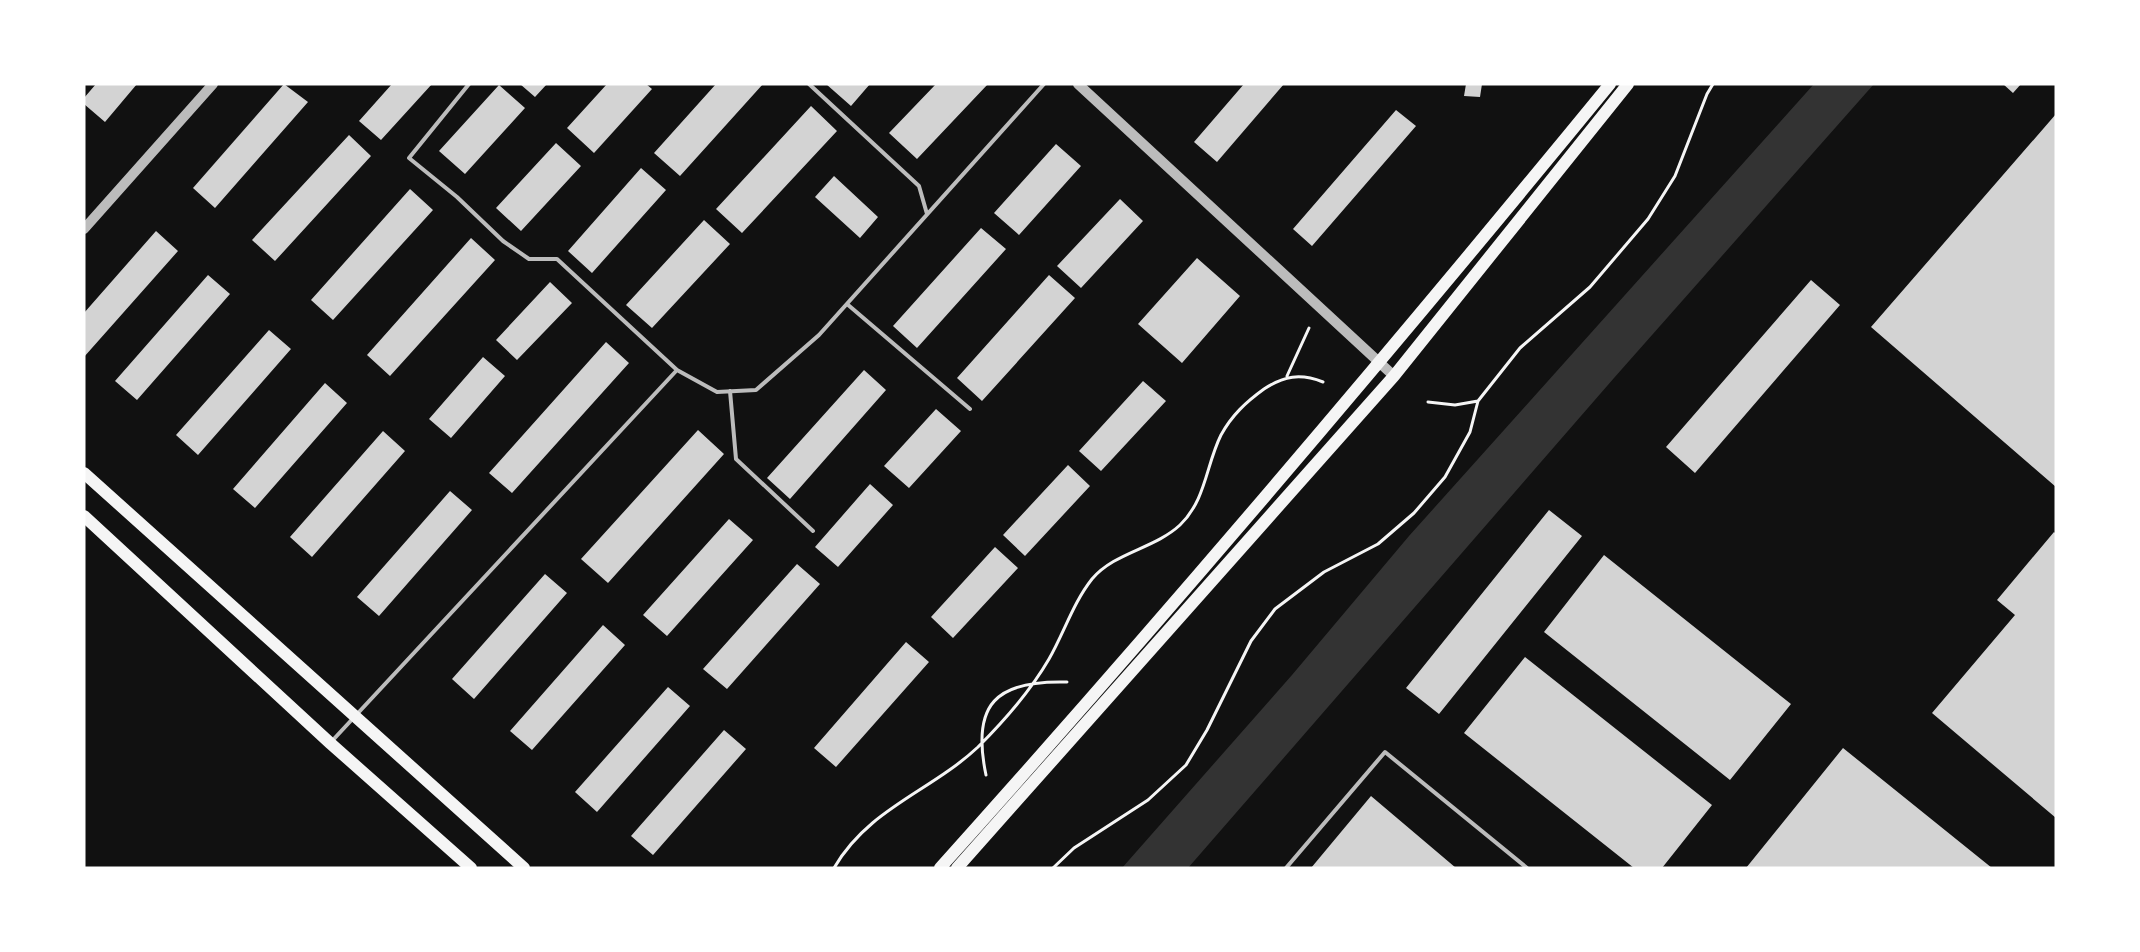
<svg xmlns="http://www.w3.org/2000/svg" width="2140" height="952" viewBox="0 0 2140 952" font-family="Lato,sans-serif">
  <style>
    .water { fill: #333 }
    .building { fill: #d3d3d3 }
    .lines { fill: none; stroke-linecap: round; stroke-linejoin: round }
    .path { stroke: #f5f5f5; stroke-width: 3 }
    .service { stroke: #bcbcbc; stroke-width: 4 }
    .tertiary { stroke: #bcbcbc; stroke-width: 10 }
    .secondary { stroke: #f5f5f5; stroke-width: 12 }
  </style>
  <rect width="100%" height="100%" fill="#111"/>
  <!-- water -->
  <path class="water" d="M1814 84H1874L1614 378 1188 868H1122L1292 675 1409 536Z"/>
  <!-- building -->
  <path class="building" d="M96 84H137L105 122 84 104V98Z
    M284 84 308 102 215 208 193 188Z
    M392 84H432L381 140 359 121Z
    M520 84H547L535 97Z
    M607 84H646L652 89 594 153 567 128Z
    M716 84H763L680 176 654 153Z
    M826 84H870L851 106Z
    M936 84H988L917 159 889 133Z
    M1244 84H1284L1217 162 1194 142Z
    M1466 84H1482L1480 97 1464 96Z
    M2003 84H2021L2013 93Z
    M499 85 525 108 465 174 439 151Z
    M811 106 837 131 742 233 716 209Z
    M1396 110 1416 126 1312 246 1293 229Z
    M2056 114V487L1871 327Z
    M349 135 371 156 275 261 252 240Z
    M556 143 581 166 521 231 496 208Z
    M1056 144 1081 166 1019 235 994 213Z
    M641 168 666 190 592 273 568 251Z
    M834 176 878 217 860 238 815 197Z
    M410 189 433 210 333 320 311 300Z
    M1120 199 1143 221 1081 288 1057 266Z
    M704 220 730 244 652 328 626 305Z
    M981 228 1006 249 917 348 893 326Z
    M156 231 178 251 84 357V313Z
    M471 238 495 260 390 376 367 355Z
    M1197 258 1240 296 1182 363 1138 324Z
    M208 275 230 294 137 400 115 381Z
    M1049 275 1075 298 982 401 957 378Z
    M1811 280 1840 305 1695 473 1666 447Z
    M550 282 572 303 517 360 496 340Z
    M269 330 291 349 198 455 176 435Z
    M606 342 629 363 512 493 489 473Z
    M483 357 505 376 451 438 429 419Z
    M864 370 886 390 790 499 767 478Z
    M1143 381 1166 401 1101 471 1079 451Z
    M325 383 347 403 255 508 233 489Z
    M936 409 961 431 909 488 884 466Z
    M698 430 724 454 608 583 581 559Z
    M383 431 405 451 312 557 290 537Z
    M1068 465 1090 486 1025 556 1003 535Z
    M870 484 893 505 838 567 815 547Z
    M450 491 472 510 379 616 357 597Z
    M1549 510 1582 536 1439 714 1406 688Z
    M729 519 753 540 667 636 643 615Z
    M2054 532 2056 534V818L1932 713 2015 615 1997 600Z
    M995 547 1018 568 953 638 931 617Z
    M1604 555 1791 704 1730 780 1544 632Z
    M797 564 820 584 727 689 703 669Z
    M545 574 567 593 474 699 452 679Z
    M603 625 625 645 532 750 510 731Z
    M906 642 929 662 836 767 814 748Z
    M1525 657 1712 805 1662 868H1634L1464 733Z
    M668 687 690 706 597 812 575 792Z
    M724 730 746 749 653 855 631 836Z
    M1843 748 1992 868H1746Z
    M1371 796 1456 868H1311Z"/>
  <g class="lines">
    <!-- path -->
    <path class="path" d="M1287 376 1309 328
      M1428 402 1455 405 1478 401
      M986 775C971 704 996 680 1067 682
      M834 868C869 808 930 792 978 747 1004 721 1031 690 1049 659 1064 633 1073 603 1092 579 1115 552 1154 549 1180 525 1206 500 1206 465 1221 435 1232 415 1246 402 1264 389 1284 376 1300 373 1323 382
      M1053 868 1074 848 1148 800 1186 765 1207 730 1251 641 1275 609 1324 572 1378 544 1414 513 1445 477 1470 432 1478 401 1520 348 1590 287 1648 219 1675 176 1707 94 1713 84"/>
    <!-- service -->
    <path class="service" d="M469 84 409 158 457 197 503 241 529 259H557L677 370
      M809 84 919 186 927 214
      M847 304 970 409
      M730 391 736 459 813 531
      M332 741 677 370 717 392 756 390 819 335 1044 84
      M1286 868 1385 752 1527 868"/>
    <!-- tertiary -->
    <path class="tertiary" d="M1078 84 1394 376
      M84 229 213 84"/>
    <!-- secondary -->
    <path class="secondary" d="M84 473 524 868
      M84 516 330 743 471 868
      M940 868C1170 612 1392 350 1610 84
      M957 868 1394 376 1628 84"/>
  </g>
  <!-- border -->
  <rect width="2140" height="952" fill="none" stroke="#ffffff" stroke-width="171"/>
</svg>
